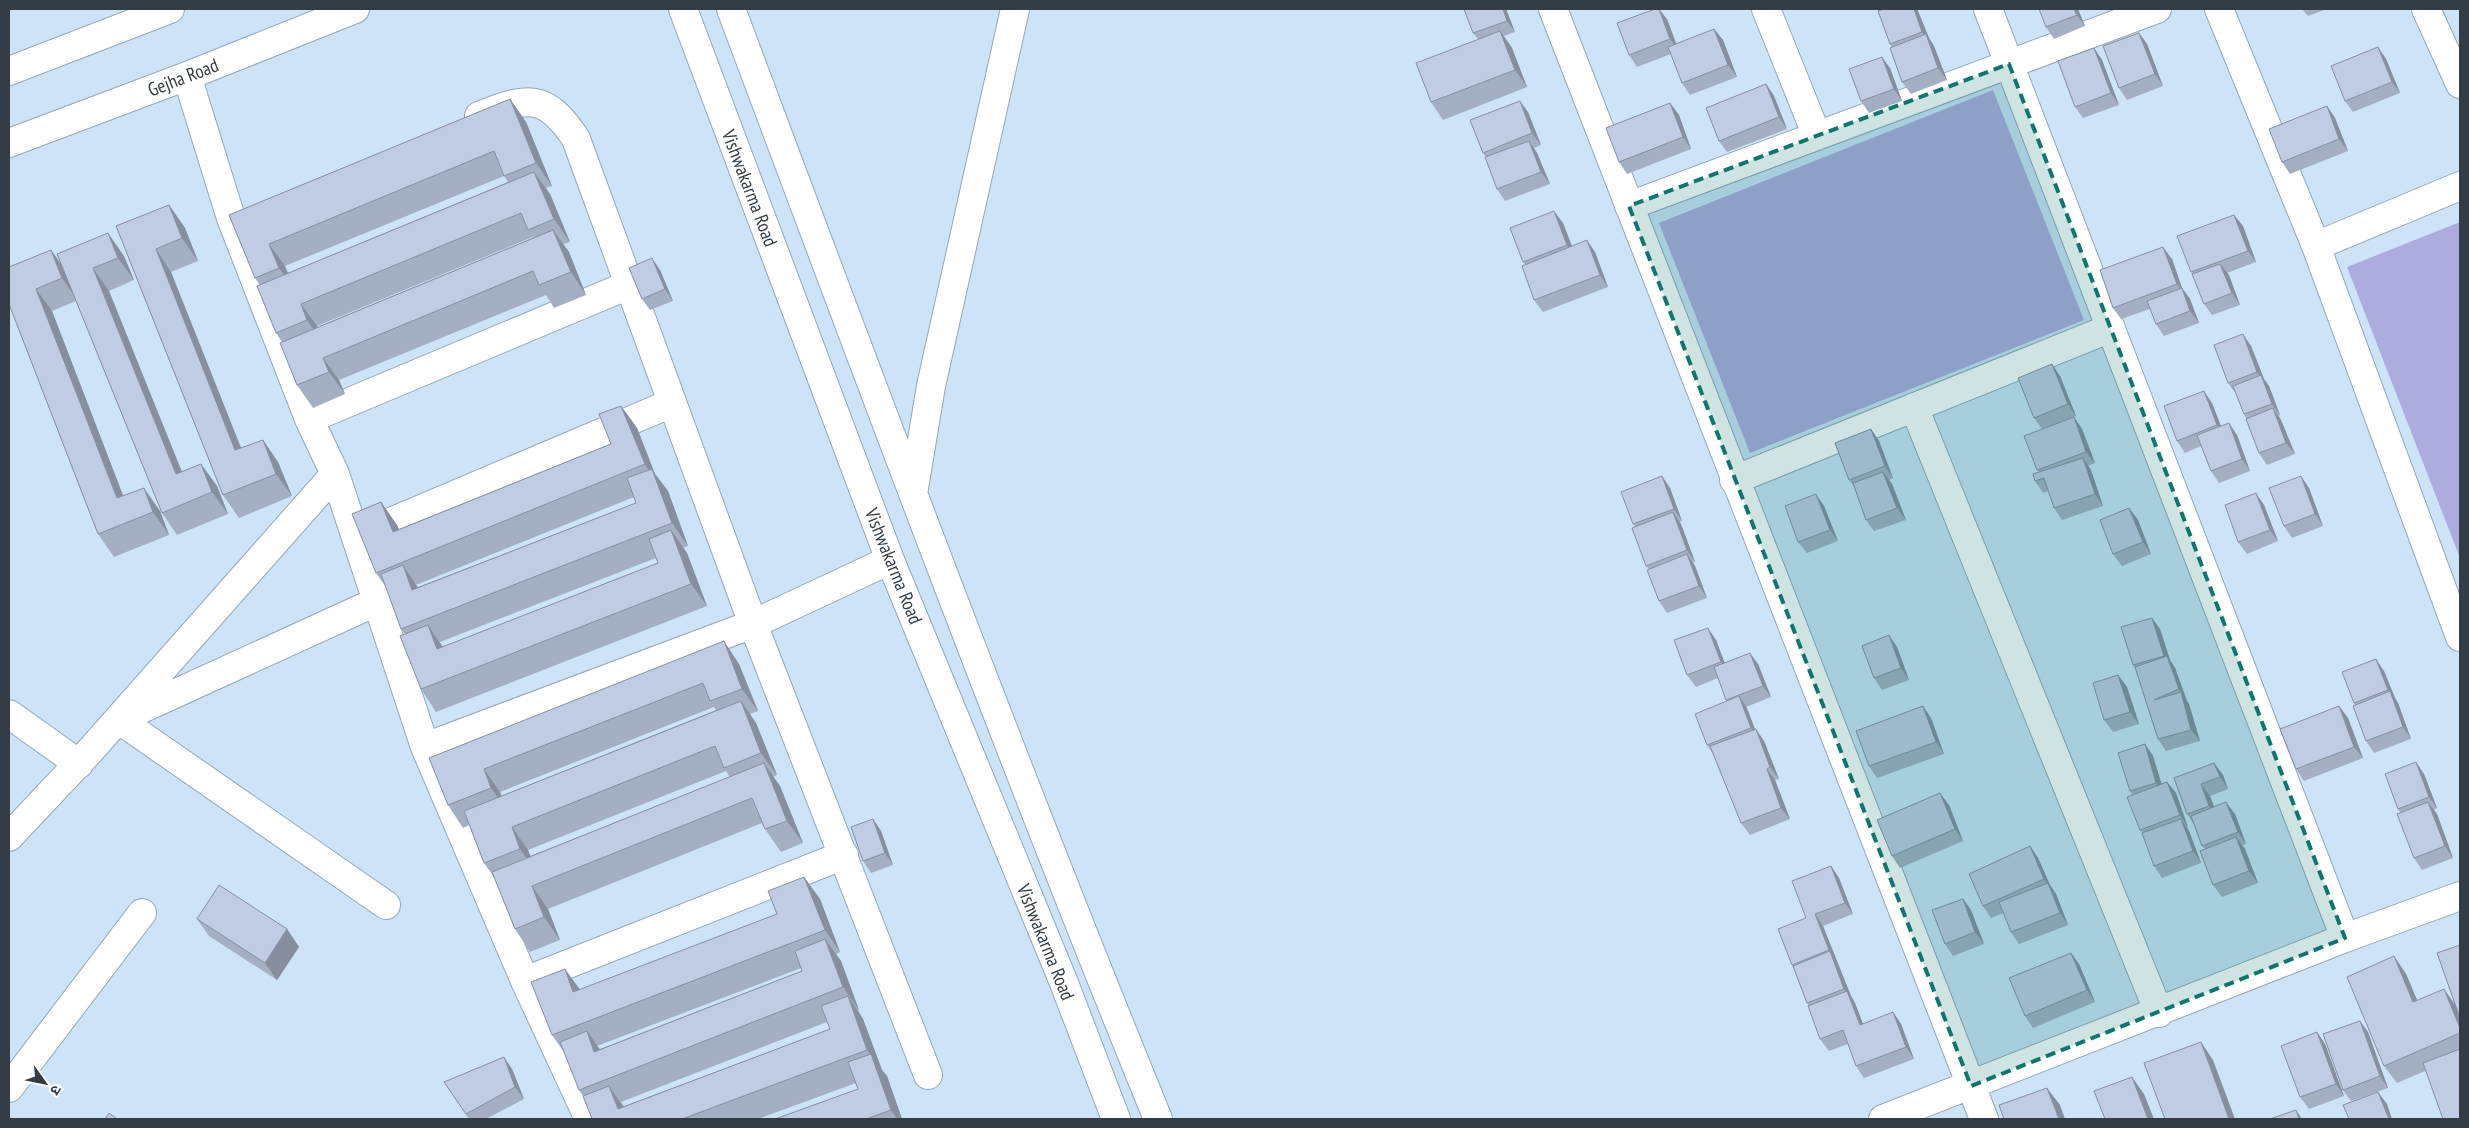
<svg xmlns="http://www.w3.org/2000/svg" width="2469" height="1128" viewBox="0 0 2469 1128" font-family="'PT Sans Narrow','Noto Sans Devanagari',sans-serif">
  <style>
    .green { fill: #aeabdf }
    .lines { fill: none; stroke-linecap: round; stroke-linejoin: round }
    .minor-casing { stroke: #92a8bb; stroke-width: 30 }
    .major-casing { stroke: #92a8bb; stroke-width: 30 }
    .minor { stroke: #fff; stroke-width: 28 }
    .major { stroke: #fff; stroke-width: 28 }
    .wall { fill: #a5afc4; fill-rule: evenodd }
    .shaded-wall { fill: #868ea0 }
    .building { fill: #c0cbe4; stroke: #868ea0 }
    .marked { fill: #0f766e; fill-opacity: 0.2; stroke: #0f766e; stroke-width: 4; stroke-dasharray: 10 6; stroke-linejoin: round }
    .labels { text-anchor: middle; dominant-baseline: central; stroke-width: 4; stroke-linejoin: round; paint-order: stroke }
    .street-label { font-size: 19px; fill: #343d45; stroke: #fff }
  </style>
  <rect width="100%" height="100%" fill="#cde4f8"/>
  <!-- green -->
  <path class="green" d="M1993 90 2084 320 1750 453 1659 223Z
    M2460 222V558L2347 267Z"/>
  <g class="lines">
    <!-- minor casing -->
    <g class="minor-casing">
      <path id="minor" d="M1553 9 1984 1119
        M1766 9 1817 136
        M1988 9 2345 938
        M2219 9 2316 246 2460 637
        M2426 9 2460 84
        M9 71 170 9
        M187 76 231 218 309 419 335 474 425 747 525 981 589 1119
        M479 116C527 96 546 93 576 139L753 624 928 1075
        M9 143 187 76 355 9
        M1629 206 2157 9
        M2316 246 2460 186
        M1914 407 2159 1013
        M309 419 631 284
        M1734 480 2111 328
        M360 535 672 403
        M9 714 79 764
        M126 716 378 601
        M118 719 386 905
        M425 747 753 624 890 560
        M9 837 89 752 335 474
        M525 981 844 855
        M9 1088 142 913
        M1883 1119 2345 938 2460 896"/>
    </g>
    <!-- major casing -->
    <g class="major-casing">
      <path id="major" d="M683 9 890 560 1064 983 1116 1119
        M731 9C870 380 1008 752 1158 1119
        M913 494 931 386 1015 9"/>
    </g>
    <!-- minor -->
    <use href="#minor" class="minor"/>
    <!-- major -->
    <use href="#major" class="major"/>
  </g>
  <!-- wall -->
  <path class="wall" d="M1506 9 1515 32 1504 36 1512 48 1527 87 1443 120 1431 102 1478 39 1473 33Z
    M1878 9H1917L1918 11 1929 38 1934 46 1947 80 1911 94 1902 82 1892 47 1890 44Z
    M2078 9 2085 26 2054 39 2046 27Z
    M2302 9H2327L2308 16Z
    M1667 19 1676 44 1714 29 1723 40 1737 77 1690 95 1682 83 1671 54 1637 67 1629 55Z
    M2139 33 2147 44 2163 86 2127 100 2119 88Z
    M2378 47 2386 59 2400 93 2353 112 2345 101Z
    M2094 48 2102 60 2119 105 2083 118 2075 107Z
    M1890 68 1902 101 1869 113 1861 101Z
    M1766 84 1774 96 1787 129 1727 152 1719 141Z
    M510 99 526 122 552 186 546 188 550 194 570 242 563 244 569 252 586 295 554 308 546 295 339 380 345 394 313 408 297 385 282 342 276 333 259 284 255 278 229 215ZM504 176 508 182 288 273 285 266ZM533 237V238L317 327V326Z
    M1670 103 1679 115 1691 149 1627 174 1619 162Z
    M2327 106 2335 118 2348 151 2290 174 2282 162Z
    M1528 112 1541 145 1534 148 1537 153 1550 184 1505 201 1497 189 1486 157 1483 153Z
    M169 205 185 228 198 261 171 272 241 448 263 440 278 462 292 496 239 518 223 495 116 226Z
    M2234 215 2243 226 2256 262 2227 273 2229 275 2240 305 2212 315 2204 304 2193 275 2191 272Z
    M1563 223 1572 246 1595 252 1608 287 1543 312 1534 300 1525 264 1523 262Z
    M51 250 62 265 124 256 134 280 109 291 182 472 201 464 217 486 228 514 177 535 162 513 76 301 52 311 123 496 160 511 169 535 114 557 98 534 9 304Z
    M2172 259 2182 288 2190 299 2199 323 2164 336 2156 324 2150 309 2121 319 2113 308Z
    M660 270 673 301 650 310 642 299Z
    M2251 346 2264 379 2269 386 2280 415 2279 416 2281 420 2295 454 2267 465 2259 453 2246 418 2244 414 2236 394 2228 383Z
    M2060 376 2076 416 2051 426 2074 417 2082 429 2095 463 2088 466 2091 470 2103 506 2062 520 2054 508 2049 491 2043 493 2035 481 2039 472 2037 470 2042 429 2034 418Z
    M2212 403 2221 426 2237 435 2250 471 2219 483 2211 471 2201 446 2185 453 2177 441Z
    M621 406 637 428 655 474 668 491 688 546 683 548 687 553 707 606 436 712 421 689 405 634 401 629 386 587 376 573 381 502 397 525 399 529 611 444ZM634 497 636 503 418 587 416 585ZM656 558 658 563 443 647 440 642Z
    M1871 429 1879 441 1893 478 1889 480 1892 484 1906 520 1874 531 1866 520 1854 487 1849 480Z
    M1670 488 1682 521 1679 522 1681 524 1695 562 1693 563 1695 566 1707 598 1667 613 1659 601 1649 569 1646 566 1635 527 1633 524Z
    M2309 488 2323 526 2292 538 2284 526Z
    M2264 505 2278 541 2247 554 2238 542Z
    M1824 506 1838 541 1807 553 1798 542Z
    M2129 508 2138 520 2151 554 2122 566 2113 554Z
    M2160 629 2170 660 2175 668 2187 701 2189 704 2200 741 2166 751 2158 739 2135 668 2133 665Z
    M1716 640 1724 663 1758 664 1771 697 1746 707 1755 729 1764 741 1779 779 1775 780 1790 819 1750 835 1741 823 1713 754 1707 745 1727 701 1718 678 1696 687 1687 675Z
    M1897 647 1909 680 1882 690 1874 678Z
    M739 664 758 711 750 714 756 723 777 775 773 777 780 786 803 843 781 852 765 829 762 823 548 909 560 940 530 952 515 929 494 877 484 863 469 825 463 828 448 805 429 758ZM714 707 716 710 501 796 500 792ZM726 771 730 777 530 856 528 850Z
    M2384 671 2395 698 2398 703 2411 739 2374 753 2366 741 2355 705 2354 703Z
    M2118 675 2127 687 2139 724 2113 732 2104 720Z
    M2339 706 2348 718 2363 758 2304 781 2296 769Z
    M1931 718 1944 754 1877 778 1869 766Z
    M2145 744 2153 756 2161 784 2167 782 2176 793 2188 827H2187L2189 831 2201 863 2162 878 2154 866 2143 833 2140 830 2132 795 2130 791Z
    M2214 763 2223 775 2228 789 2210 796 2214 807 2235 814 2246 844 2242 845 2245 849 2258 883 2222 897 2213 885 2205 849 2202 846 2194 825 2187 814 2174 778Z
    M2424 774 2437 808 2434 810 2437 814 2453 858 2422 870 2414 858 2400 812 2398 809Z
    M1949 805 1963 841 1900 868 1892 856Z
    M873 819 881 831 893 865 871 873 863 861Z
    M2030 846 2038 858 2050 885 2056 894 2068 925 2019 944 2011 932 2004 913 1991 918 1983 906Z
    M1831 866 1839 878 1853 914 1823 926 1851 996 1855 1003 1863 1024 1893 1012 1901 1024 1914 1059 1864 1078 1856 1066 1848 1044 1829 1051 1820 1039 1809 1006 1807 1003 1792 965 1806 918Z
    M804 877 820 899 840 952 836 954 841 961 859 1010H858L863 1019 882 1070 887 1076 902 1119H775L858 1089 856 1083 758 1119H592L583 1096 579 1090 566 1055 552 1035 777 914ZM801 968 802 971 600 1049 597 1046ZM827 1022 830 1029 624 1106 621 1102Z
    M1963 899 1971 910 1984 944 1953 956 1945 944Z
    M197 919 287 929 299 947 277 980 209 936Z
    M2460 945V1119L2425 1071 2397 1083 2384 1066 2394 956 2406 974 2417 1000 2456 1006Z
    M2071 953 2079 964 2095 1002 2033 1028 2025 1016Z
    M2317 1032 2325 1044 2344 1096 2309 1109 2300 1097Z
    M2368 1032 2388 1088 2351 1101 2343 1090Z
    M512 1069 524 1099 486 1119H469L444 1082Z"/>
  <!-- shaded-wall -->
  <path class="shaded-wall" d="M1503 9H1506L1515 32 1507 21Z
    M1659 9 1667 19 1679 51 1670 39Z
    M1914 9H1917L1918 11 1929 38 1934 46 1947 80 1938 68 1928 40 1922 32Z
    M2074 9H2078L2085 26 2077 15Z
    M1714 29 1723 40 1737 77 1728 65Z
    M1500 31 1512 48 1527 87 1515 70Z
    M2139 33 2147 44 2163 86 2155 74Z
    M2378 47 2386 59 2400 93 2392 82Z
    M2094 48 2102 60 2119 105 2111 93Z
    M1882 57 1890 68 1902 101 1894 89Z
    M1766 84 1774 96 1787 129 1779 117Z
    M510 99 526 122 552 186 536 163Z
    M1520 101 1528 112 1541 145 1532 133Z
    M1670 103 1679 115 1691 149 1683 137Z
    M2327 106 2335 118 2348 151 2339 139Z
    M1529 141 1537 153 1550 184 1541 172Z
    M534 172 550 194 570 242 554 219Z
    M169 205 185 228 198 261 182 238Z
    M1554 211 1563 223 1576 257 1567 245Z
    M2234 215 2243 226 2256 262 2248 251Z
    M553 230 569 252 586 295 571 272Z
    M108 233 124 256 134 280 118 258Z
    M1587 240 1595 252 1608 287 1600 275Z
    M269 244 285 266 295 291 279 268Z
    M2163 247 2172 259 2182 288 2190 299 2199 323 2190 311 2185 295 2177 284Z
    M156 249 171 272 251 473 235 450Z
    M51 250 67 273 78 301 62 278Z
    M652 258 660 270 673 301 665 289Z
    M2220 264 2229 275 2240 305 2232 293Z
    M93 268 109 291 192 497 176 474Z
    M36 289 52 311 133 521 117 498Z
    M301 304 317 326 323 343 307 320Z
    M2243 334 2251 346 2264 379 2269 386 2280 415 2272 404 2263 379 2257 372Z
    M323 358 339 380 345 394 329 372Z
    M2052 364 2060 376 2076 416 2068 404Z
    M2204 391 2212 403 2225 437 2217 425Z
    M621 406 637 428 655 474 668 491 688 546 672 523 656 481 645 464Z
    M2273 408 2281 420 2295 454 2286 443Z
    M2074 417 2082 429 2095 463 2086 452Z
    M2229 423 2237 435 2250 471 2242 459Z
    M1871 429 1879 441 1893 478 1885 466Z
    M263 440 278 462 292 496 276 474Z
    M2083 458 2091 470 2103 506 2095 494Z
    M201 464 217 486 228 514 212 492Z
    M1883 472 1892 484 1906 520 1897 508Z
    M1662 476 1670 488 1682 521 1674 509Z
    M2301 476 2309 488 2323 526 2315 514Z
    M144 488 160 511 169 535 153 512Z
    M2256 493 2264 505 2278 541 2270 530Z
    M1816 494 1824 506 1838 541 1830 530Z
    M381 502 397 525 409 554 393 532Z
    M2129 508 2138 520 2151 554 2143 542Z
    M1673 512 1681 524 1695 562 1687 550Z
    M671 530 687 553 707 606 691 584Z
    M1687 554 1695 566 1707 598 1699 586Z
    M403 565 418 588 412 590Z
    M2152 618 2160 629 2170 660 2175 668 2187 701 2189 704 2200 741 2191 730 2181 692 2179 689 2170 664 2164 656Z
    M428 625 443 648 437 649Z
    M1708 628 1716 640 1729 674 1721 662Z
    M1889 635 1897 647 1909 680 1901 668Z
    M724 641 739 664 758 711 742 689Z
    M1750 653 1758 664 1771 697 1763 686Z
    M2376 659 2384 671 2395 698 2398 703 2411 739 2403 727 2391 695 2388 690Z
    M2118 675 2127 687 2139 724 2130 712Z
    M1739 696 1747 708 1759 740 1751 728Z
    M741 701 756 723 777 775 761 753Z
    M1923 706 1931 718 1944 754 1936 742Z
    M2339 706 2348 718 2363 758 2354 747Z
    M1756 729 1764 741 1779 779 1770 767Z
    M2145 744 2153 756 2165 795 2156 783Z
    M2416 762 2424 774 2437 808 2429 797Z
    M764 763 780 786 803 843 787 821Z
    M2214 763 2223 775 2228 789 2220 777Z
    M484 769 500 792 507 810 491 788Z
    M1767 769 1775 780 1790 819 1781 808Z
    M2167 782 2176 793 2188 827 2180 815Z
    M2201 784 2210 796 2218 817 2209 806Z
    M1940 793 1949 805 1963 841 1955 829Z
    M2226 802 2235 814 2246 844 2238 832Z
    M2428 802 2437 814 2453 858 2445 846Z
    M873 819 881 831 893 865 885 853Z
    M2181 819 2189 831 2201 863 2193 851Z
    M512 827 528 850 536 871 520 849Z
    M2236 837 2245 849 2258 883 2249 871Z
    M2030 846 2038 858 2050 885 2056 894 2068 925 2060 913 2050 887 2044 879Z
    M1831 866 1839 878 1853 914 1845 903Z
    M804 877 820 899 840 952 825 930Z
    M532 886 548 909 560 940 544 917Z
    M1963 899 1971 910 1984 944 1975 932Z
    M1815 914 1823 926 1851 996 1855 1003 1868 1037 1860 1025 1849 996 1844 989Z
    M287 929 299 947 277 980 265 963Z
    M825 939 841 961 859 1010 843 987Z
    M2071 953 2079 964 2095 1002 2087 990Z
    M2394 956 2406 974 2425 1019 2413 1002Z
    M565 969 581 991 573 992Z
    M2444 989 2456 1006 2460 1016V1028Z
    M848 996 863 1019 882 1070 887 1076 902 1119H897L891 1110 872 1056 867 1050Z
    M1893 1012 1901 1024 1914 1059 1906 1047Z
    M2360 1021 2368 1032 2388 1088 2380 1076Z
    M587 1031 603 1054 594 1052Z
    M2317 1032 2325 1044 2344 1096 2336 1084Z
    M2201 1042 2213 1060 2235 1119H2229Z
    M504 1057 512 1069 524 1099 515 1087Z
    M2132 1077 2144 1094 2154 1119H2148Z
    M609 1086 625 1109H618Z
    M2047 1088 2060 1105 2065 1119H2059Z
    M2378 1092 2387 1104 2392 1119H2389Z
    M2296 1110 2302 1119H2299Z"/>
  <!-- building -->
  <path class="building" d="M1464 9H1503L1507 21 1473 33Z
    M1655 9H1659L1670 39 1629 55 1617 23Z
    M1884 9H1914L1922 32 1890 44 1878 11Z
    M2039 9H2074L2077 15 2046 27Z
    M1714 29 1728 65 1682 83 1668 47Z
    M1500 31 1515 70 1431 102 1416 63Z
    M2139 33 2155 74 2119 88 2103 46Z
    M1926 34 1938 68 1902 82 1890 48Z
    M2378 47 2392 82 2345 101 2331 66Z
    M2094 48 2111 93 2075 107 2058 61Z
    M1882 57 1894 89 1861 101 1849 69Z
    M1766 84 1779 117 1719 141 1706 108Z
    M510 99 536 163 504 176 494 151 269 244 279 268 255 278 229 215Z
    M1520 101 1532 133 1483 153 1470 120Z
    M1670 103 1683 137 1619 162 1606 128Z
    M2327 106 2339 139 2282 162 2269 129Z
    M1529 141 1541 172 1497 189 1485 157Z
    M534 172 554 219 528 230 521 213 301 304 307 320 276 333 257 286Z
    M169 205 182 238 156 249 235 450 263 440 276 474 223 495 116 226Z
    M1554 211 1567 245 1523 262 1510 228Z
    M2234 215 2248 251 2191 272 2177 236Z
    M553 230 571 272 539 285 533 271 323 358 329 372 297 385 280 343Z
    M108 233 118 258 93 268 176 474 201 464 212 492 162 513 57 254Z
    M1587 240 1600 275 1534 300 1522 266Z
    M2163 247 2177 284 2113 308 2100 270Z
    M51 250 62 278 36 289 117 498 144 488 153 512 98 534 9 304V267Z
    M652 258 665 289 642 299 629 268Z
    M2220 264 2232 293 2204 304 2192 274Z
    M2182 288 2190 311 2156 324 2147 301Z
    M2243 334 2257 372 2228 383 2214 345Z
    M2052 364 2068 404 2034 418 2018 378Z
    M2261 375 2272 404 2244 414 2233 386Z
    M2204 391 2217 425 2177 441 2164 406Z
    M621 406 645 464 376 573 352 514 381 502 393 532 611 444 599 414Z
    M2273 408 2286 443 2259 453 2246 419Z
    M2074 417 2086 452 2037 470 2024 436Z
    M2229 423 2242 459 2211 471 2197 435Z
    M1871 429 1885 466 1849 480 1835 443Z
    M2083 458 2095 494 2054 508 2044 478 2035 481 2033 474Z
    M652 469 672 523 401 629 381 574 403 565 412 590 636 503 627 478Z
    M1883 472 1897 508 1866 520 1853 483Z
    M1662 476 1674 509 1633 524 1621 492Z
    M2301 476 2315 514 2284 526 2269 488Z
    M2256 493 2270 530 2238 542 2225 505Z
    M1816 494 1830 530 1798 542 1785 506Z
    M2129 508 2143 542 2113 554 2100 520Z
    M1673 512 1687 550 1646 566 1632 528Z
    M671 530 691 584 421 689 400 636 428 625 437 649 658 563 649 539Z
    M1687 554 1699 586 1659 601 1647 570Z
    M2152 618 2164 656 2133 665 2121 627Z
    M1708 628 1721 662 1687 675 1674 640Z
    M1889 635 1901 668 1874 678 1862 646Z
    M724 641 742 689 710 701 703 683 484 769 491 788 448 805 429 758Z
    M1750 653 1763 686 1726 700 1714 667Z
    M2167 656 2179 689 2154 700 2181 692 2191 730 2158 739 2135 667Z
    M2376 659 2388 690 2354 703 2342 672Z
    M2118 675 2130 712 2104 720 2093 683Z
    M2390 691 2403 727 2366 741 2353 706Z
    M1739 696 1751 728 1707 745 1695 714Z
    M741 701 761 753 724 768 715 746 512 827 520 849 484 863 464 811Z
    M1923 706 1936 742 1869 766 1856 731Z
    M2339 706 2354 747 2296 769 2280 729Z
    M1756 729 1770 767 1767 769 1781 808 1741 823 1710 746Z
    M2145 744 2156 783 2130 791 2118 753Z
    M2416 762 2429 797 2398 809 2385 774Z
    M764 763 787 821 765 829 752 798 532 886 544 917 515 929 492 872Z
    M2214 763 2220 777 2201 784 2209 806 2187 814 2174 778Z
    M2167 782 2180 815 2140 830 2127 797Z
    M1940 793 1955 829 1892 856 1877 820Z
    M2226 802 2238 832 2202 846 2191 816Z
    M2428 802 2445 846 2414 858 2397 814Z
    M873 819 885 853 863 861 851 827Z
    M2181 819 2193 851 2154 866 2142 833Z
    M2236 837 2249 871 2213 885 2200 851Z
    M2030 846 2044 879 1983 906 1969 874Z
    M1831 866 1845 903 1815 914 1829 950 1792 965 1778 929 1806 918 1792 881Z
    M804 877 825 930 552 1035 531 982 565 969 573 992 777 914 768 891Z
    M2048 883 2060 913 2011 932 1999 902Z
    M219 885 287 929 265 963 197 919Z
    M1963 899 1975 932 1945 944 1932 910Z
    M825 939 843 987 579 1090 560 1042 587 1031 594 1052 802 971 795 951Z
    M2460 945V1018L2437 953Z
    M1830 951 1844 989 1807 1003 1793 966Z
    M2071 953 2087 990 2025 1016 2009 978Z
    M2394 956 2413 1002 2444 989 2460 1028V1033L2384 1066 2347 977Z
    M1847 991 1860 1025 1893 1012 1906 1047 1856 1066 1843 1030 1820 1039 1808 1006Z
    M848 996 867 1050 682 1119H592L583 1096 609 1086 618 1109 830 1029 821 1006Z
    M2360 1021 2380 1076 2343 1090 2323 1034Z
    M2317 1032 2336 1084 2300 1097 2281 1046Z
    M2201 1042 2229 1119H2165L2144 1063Z
    M2460 1049V1119H2443L2423 1063Z
    M871 1054 891 1110 866 1119H775L858 1089 848 1062Z
    M504 1057 515 1087 466 1114 444 1082Z
    M2132 1077 2148 1119H2105L2094 1091Z
    M2047 1088 2059 1119H2004L1999 1105Z
    M2378 1092 2389 1119H2349L2343 1105Z
    M2296 1110 2299 1119H2270Z
    M109 1113 117 1119H105Z"/>
  <!-- marked area -->
  <path class="marked" d="M2009 64 2345 938 1971 1086 1629 206Z"/>
  <g class="labels">
    <!-- street labels -->
    <g class="street-label">
      <text transform="translate(183 77) rotate(-21)">Gejha Road</text>
      <text transform="translate(750 188) rotate(69)">Vishwakarma Road</text>
      <text transform="translate(894 566) rotate(68)">Vishwakarma Road</text>
      <text transform="translate(1046 942) rotate(68)">Vishwakarma Road</text>
    </g>
  </g>
  <!-- border -->
  <rect width="2469" height="1128" fill="none" stroke="#343d45" stroke-width="20"/>
  <!-- north arrow -->
  <g transform="translate(45 1083) rotate(123)" stroke="#ffffff" stroke-width="4" paint-order="stroke">
  <path d="M0-4L9 19L0 12L-9 19Z" fill="#343d45"/>
  <text y="-8" font-size="14" font-weight="bold" text-anchor="middle" fill="#343d45">उ</text>
  </g>
</svg>
